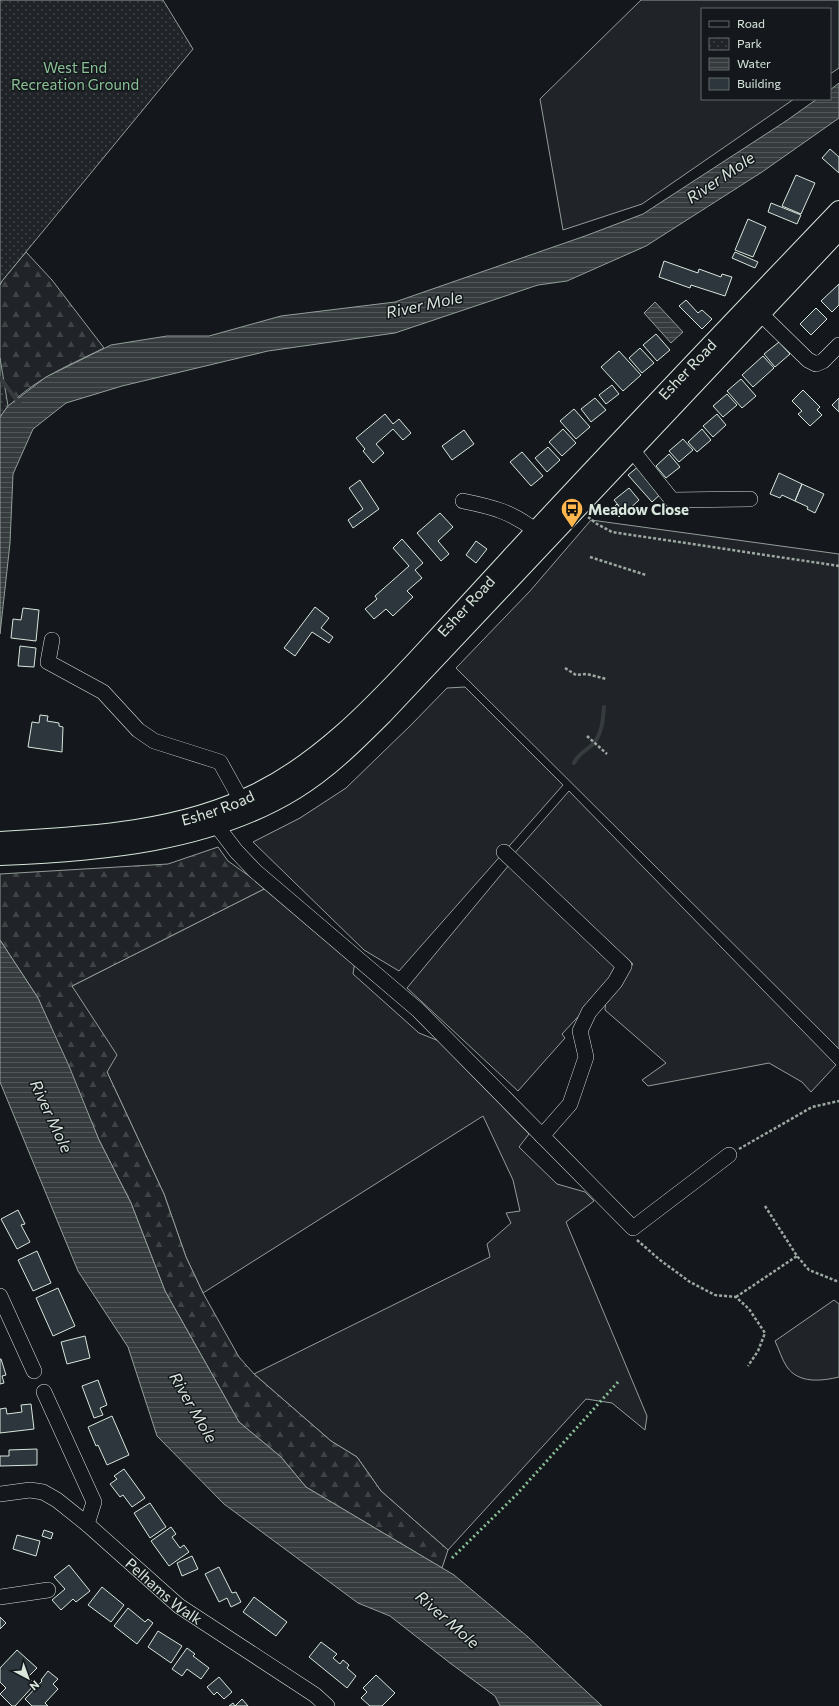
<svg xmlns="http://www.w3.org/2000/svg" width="839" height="1706" viewBox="0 0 839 1706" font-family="Commissioner,sans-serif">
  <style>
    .grass { fill: #202428; stroke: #939e99 }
    .forest { fill: url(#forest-firs); stroke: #939e99 }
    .park { fill: url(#park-dots); stroke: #939e99 }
    .water { fill: url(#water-rules); stroke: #939e99 }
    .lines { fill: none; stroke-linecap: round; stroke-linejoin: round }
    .stream { stroke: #363b3e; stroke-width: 4 }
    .building { fill: #2c363c; stroke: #d8e6dc }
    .minor-casing { stroke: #d8e6dc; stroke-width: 16 }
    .major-casing { stroke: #d8e6dc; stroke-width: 20 }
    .path { stroke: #9da8a2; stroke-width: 2.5; stroke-dasharray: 3 2; stroke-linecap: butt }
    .minor { stroke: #14181c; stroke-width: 15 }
    .major { stroke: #14181c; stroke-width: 18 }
    .hedge { stroke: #8ac095; stroke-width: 3; stroke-dasharray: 2 3; stroke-linecap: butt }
    .labels { text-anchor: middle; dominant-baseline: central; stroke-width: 3; stroke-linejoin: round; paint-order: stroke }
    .park-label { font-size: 15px; fill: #8ac095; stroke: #14181c }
    .street-label { font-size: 15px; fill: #d8e6dc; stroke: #14181c }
    .poi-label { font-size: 15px; font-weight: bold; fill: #d8e6dc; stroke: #14181c; text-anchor: start }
    .water-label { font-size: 16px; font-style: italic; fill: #d8e6dc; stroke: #14181c }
  </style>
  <defs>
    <pattern id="forest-firs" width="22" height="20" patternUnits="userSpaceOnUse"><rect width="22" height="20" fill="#202428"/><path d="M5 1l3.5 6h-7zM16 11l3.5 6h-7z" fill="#404447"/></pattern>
    <pattern id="park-dots" width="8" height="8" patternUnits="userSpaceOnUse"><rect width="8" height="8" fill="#202428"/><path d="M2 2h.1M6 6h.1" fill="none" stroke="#404447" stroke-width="1.8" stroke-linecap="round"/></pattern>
    <pattern id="water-rules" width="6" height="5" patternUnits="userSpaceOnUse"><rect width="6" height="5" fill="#363b3e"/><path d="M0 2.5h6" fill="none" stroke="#525759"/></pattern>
  </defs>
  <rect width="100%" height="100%" fill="#14181c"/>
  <!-- grass -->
  <path class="grass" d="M641 0H839V68L830 74V9H702V99H794L642 204 563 230 540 99Z
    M591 520 839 554V1049L456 668 530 591Z
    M465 687 563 785 399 971 364 950 253 842 300 818 346 788 411 725 447 688Z
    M569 791 836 1065 811 1092 802 1082 769 1063 648 1086 642 1080 666 1063 605 1010 606 999 633 964 513 855Z
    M509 865 616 964V976L562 1034 565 1038 518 1091 407 988Z
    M266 888 355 961 353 974 419 1033 439 1041 529 1134 519 1147 557 1184 585 1192 594 1201 566 1222 647 1416 645 1430 612 1403 586 1399 448 1550 381 1491 357 1457 331 1441 254 1374 490 1257 487 1244 511 1223 506 1213 520 1211 513 1180 483 1116 203 1293 186 1257 164 1194 107 1072 72 986Z
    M834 1300 839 1304V1377C822 1381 799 1384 787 1367 782 1360 779 1349 775 1341Z"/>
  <!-- forest -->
  <path class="forest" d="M26 252 52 280 104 348C68 366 24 383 0 417V285L2 281Z
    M218 847 228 861 266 888 72 986 117 1055 107 1072 164 1194 186 1257 203 1293 239 1357 254 1374 331 1441 357 1457 381 1491 448 1550 442 1568 306 1487 281 1457 239 1422 165 1291 131 1203 99 1140 38 998 0 940V874L168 864Z"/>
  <!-- park -->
  <path class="park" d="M0 0H163L193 49 2 281 0 285Z
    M0 358 8 406 0 417Z"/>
  <!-- water -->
  <path class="water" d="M839 83V118L762 172 646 246 567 281 538 285 395 333 268 351 122 386 66 403 33 429 13 474 10 543 0 634V417L8 406 46 377 111 345 167 336H209L281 316 395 302 585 236 643 214 786 121 817 99H830V90Z
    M655 302 683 332 671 343 644 313Z
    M0 940 38 998 69 1066 99 1140 131 1203 165 1291 239 1422 281 1457 306 1487 454 1575 528 1637 602 1706H500L495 1696 450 1663 390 1616 358 1603 224 1504 157 1436 128 1347 78 1271 0 1082Z"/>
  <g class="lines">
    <!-- stream -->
    <path class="stream" d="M0 378 19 403
      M574 763C578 754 585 751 592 745 602 735 603 720 604 707"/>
  </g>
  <!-- building -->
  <path class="building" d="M830 149 839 157V173L822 158Z
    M796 175 815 183 801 214 782 206Z
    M771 203 801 215 797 224 768 212Z
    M748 219 766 227 753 257 735 250Z
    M735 252 758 262 755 268 732 258Z
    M664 261 698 273 699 269 721 277 722 274 732 277 725 296 691 285 690 288 659 277Z
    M839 284V305L832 312 821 301Z
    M686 300 698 313 702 310 712 319 702 329 679 306Z
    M816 308 827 319 811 335 800 324Z
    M656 334 670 350 657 361 643 345Z
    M779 342 790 354 775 367 764 354Z
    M640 348 654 363 642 373 629 358Z
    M619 351 641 375 623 391 601 367Z
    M763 356 774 368 753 387 742 375Z
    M741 379 756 396 742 408 727 391Z
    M612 385 619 394 606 404 599 395Z
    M803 390 820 407 817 410 822 415 810 426 798 414 802 411 792 401Z
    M727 394 737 405 723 417 713 406Z
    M595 398 606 410 591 422 581 409Z
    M839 398V412L832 405Z
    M574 409 590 427 576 439 560 421Z
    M385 414 393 424 399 419 411 433 403 440 393 429 376 444 384 453 373 463 363 451 365 449 356 438Z
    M717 414 726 425 713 437 703 426Z
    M563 429 576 443 562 456 549 442Z
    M702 429 711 440 697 452 688 442Z
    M464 430 474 444 452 460 442 446Z
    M683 439 693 450 679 462 669 451Z
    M548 447 560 460 547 472 535 458Z
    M522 452 543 476 531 486 510 462Z
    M669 454 680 467 666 478 656 466Z
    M639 466 663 492 652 502 628 475Z
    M779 473 802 484 795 501 782 495 780 498 770 494Z
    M360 480 379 509 353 528 348 520 363 509 349 488Z
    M802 484 824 494 815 513 807 509 808 507 795 501Z
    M629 488 639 500 625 513 614 500Z
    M617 504 624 512 619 517 612 509Z
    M440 513 453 527 438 541 449 554 441 561 417 533Z
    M402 539 423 563 415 570 422 578 407 591 413 597 393 616 386 609 374 619 365 609 377 599 375 596 409 566 393 548Z
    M476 541 487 549 476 563 466 555Z
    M315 607 329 618 321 628 333 637 329 643 312 632 295 656 284 648Z
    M23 608 39 610 36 641 11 638 13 619 21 620Z
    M20 646 36 648 34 667 18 666Z
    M40 715 48 716 47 721 59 723V726L63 727 62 752 28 747 32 722 39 723Z
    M18 1210 25 1224 21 1225 30 1242 17 1249 1 1219Z
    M37 1251 51 1283 33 1291 18 1260Z
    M58 1288 75 1326 53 1336 36 1298Z
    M85 1336 90 1358 67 1364 61 1342Z
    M0 1359H1L6 1375 2 1376 4 1383 0 1384Z
    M98 1380 107 1405 100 1408 103 1415 94 1418 82 1386Z
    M31 1404 34 1429 0 1433V1409L6 1408 7 1414 22 1412 21 1405Z
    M112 1416 129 1455 107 1465 98 1445 96 1446 88 1427Z
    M37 1449V1465L0 1466V1456H9V1450Z
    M124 1469 145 1498 132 1507 123 1495 120 1497 110 1484 117 1479 114 1476Z
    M150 1503 166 1527 150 1538 134 1513Z
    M171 1527 176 1534 172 1537 180 1548 184 1545 189 1552 169 1566 151 1541Z
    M44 1530 53 1533 51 1539 42 1536Z
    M17 1535 40 1541 36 1556 13 1549Z
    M192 1556 198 1569 182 1576 177 1563Z
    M69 1565 90 1591 76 1602 73 1599 61 1610 52 1600 65 1589 54 1577Z
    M219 1567 232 1593 236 1592 241 1602 231 1607 227 1598 219 1602 205 1574Z
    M102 1587 124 1605 111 1622 88 1605Z
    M254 1597 287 1622 276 1636 243 1612Z
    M128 1608 145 1622 148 1619 153 1623 137 1644 114 1626Z
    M0 1617 6 1623 0 1629Z
    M158 1631 182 1646 171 1663 148 1647Z
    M321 1642 337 1654 333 1658 340 1664 343 1660 349 1665 347 1668 356 1676 347 1688 309 1657Z
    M187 1648 195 1654 193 1656 209 1668 201 1679 187 1669 182 1676 172 1669Z
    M17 1650 37 1668 28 1677 35 1684 15 1706H12L0 1694 6 1688 0 1682V1668Z
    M48 1671 58 1679 53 1684 58 1689 45 1703 48 1706H32L25 1699 42 1681 41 1680Z
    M376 1675 395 1693 382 1706H370L361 1698 367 1692 363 1688Z
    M219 1677 232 1692 224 1699 217 1692 214 1695 207 1687Z
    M242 1699 248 1706H229L233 1703 235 1706Z"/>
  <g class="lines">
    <!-- minor casing -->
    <g class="minor-casing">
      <g id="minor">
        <path d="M761 314 808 360 816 364 823 361 839 345"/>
        <path d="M632 450 672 500 750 499"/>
        <path d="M463 501C493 507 512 512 536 531"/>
        <path d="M52 640 48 662 103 692 138 730 154 741 220 762 241 800"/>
        <path d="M217 826 236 851 255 871 418 1010 633 1228 729 1155"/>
        <path d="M504 852 624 966 615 982 589 1012 580 1031 586 1057 570 1104 542 1136"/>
        <path d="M0 1296 34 1371"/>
        <path d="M44 1392 94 1502 87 1524"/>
        <path id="s1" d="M0 1494 30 1490 43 1492 57 1500 87 1524 179 1606 315 1695 327 1706"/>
        <path d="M0 1597 48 1590"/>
      </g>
    </g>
    <!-- major casing -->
    <g class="major-casing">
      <g id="major">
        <path id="s2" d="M0 841C87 836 177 832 256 793 319 762 368 711 415 661 446 627 477 594 508 560 617 442 728 326 839 210"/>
        <path d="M0 856C99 852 209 843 295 790 328 770 356 742 383 715L839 231"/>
      </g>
    </g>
    <!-- path -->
    <path class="path" d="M588 517 597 524 612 532 839 566
      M590 557 646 575
      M565 668 576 675 587 674 606 679
      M587 736 607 754
      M739 1149 812 1107 839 1101
      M765 1206 797 1256 809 1270 839 1282
      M637 1240 660 1260 690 1282 715 1295 736 1297 749 1309 765 1333 758 1351 748 1366
      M736 1297 797 1256"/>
    <!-- minor -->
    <use href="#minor" class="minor"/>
    <!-- major -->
    <use href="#major" class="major"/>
    <!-- hedge -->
    <path class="hedge" d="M452 1558 517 1494 618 1382"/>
  </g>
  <!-- icons -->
  <defs>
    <g id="bus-pin" transform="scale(1.15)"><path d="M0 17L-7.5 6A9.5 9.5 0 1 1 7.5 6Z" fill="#ffb74d" stroke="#14181c"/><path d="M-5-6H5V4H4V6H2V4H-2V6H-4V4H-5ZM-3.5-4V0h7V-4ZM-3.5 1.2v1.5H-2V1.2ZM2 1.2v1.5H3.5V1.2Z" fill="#111"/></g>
  </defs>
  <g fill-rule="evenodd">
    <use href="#bus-pin" x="572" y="509"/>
  </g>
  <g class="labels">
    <!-- park labels -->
    <g class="park-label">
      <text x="75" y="67">West End<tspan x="75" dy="17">Recreation Ground</tspan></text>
    </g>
    <!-- street labels -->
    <g class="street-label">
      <text stroke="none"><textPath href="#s2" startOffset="869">Esher Road</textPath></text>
      <text stroke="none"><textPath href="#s2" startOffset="545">Esher Road</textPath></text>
      <text stroke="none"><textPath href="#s2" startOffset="221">Esher Road</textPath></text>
      <text stroke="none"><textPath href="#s1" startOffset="200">Pelhams Walk</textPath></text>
    </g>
    <!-- poi labels -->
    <g class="poi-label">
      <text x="588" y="509">Meadow Close</text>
    </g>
    <!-- water labels -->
    <g class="water-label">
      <text transform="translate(720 177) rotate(-34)">River Mole</text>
      <text transform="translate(424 304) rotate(-12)">River Mole</text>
      <text transform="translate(52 1116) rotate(65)">River Mole</text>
      <text transform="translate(194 1407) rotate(60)">River Mole</text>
      <text transform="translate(448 1619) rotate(41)">River Mole</text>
    </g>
  </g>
  <!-- legend -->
  <rect x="701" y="8" width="130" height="92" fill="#14181c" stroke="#626a69"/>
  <rect x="709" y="21" width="20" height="6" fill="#14181c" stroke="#626a69"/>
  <text x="737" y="28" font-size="12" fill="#d8e6dc">Road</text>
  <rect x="709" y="38" width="20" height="12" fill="url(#park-dots)" stroke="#626a69"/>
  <text x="737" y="48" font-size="12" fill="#d8e6dc">Park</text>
  <rect x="709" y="58" width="20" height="12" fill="url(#water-rules)" stroke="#626a69"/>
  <text x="737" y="68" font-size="12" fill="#d8e6dc">Water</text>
  <rect x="709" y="78" width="20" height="12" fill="#2c363c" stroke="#626a69"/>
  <text x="737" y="88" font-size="12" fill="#d8e6dc">Building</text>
  <!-- north arrow -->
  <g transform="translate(28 1678) rotate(139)" stroke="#14181c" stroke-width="3" paint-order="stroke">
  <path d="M0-3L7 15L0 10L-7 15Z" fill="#d8e6dc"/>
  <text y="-6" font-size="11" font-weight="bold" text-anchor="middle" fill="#d8e6dc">N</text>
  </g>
</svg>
